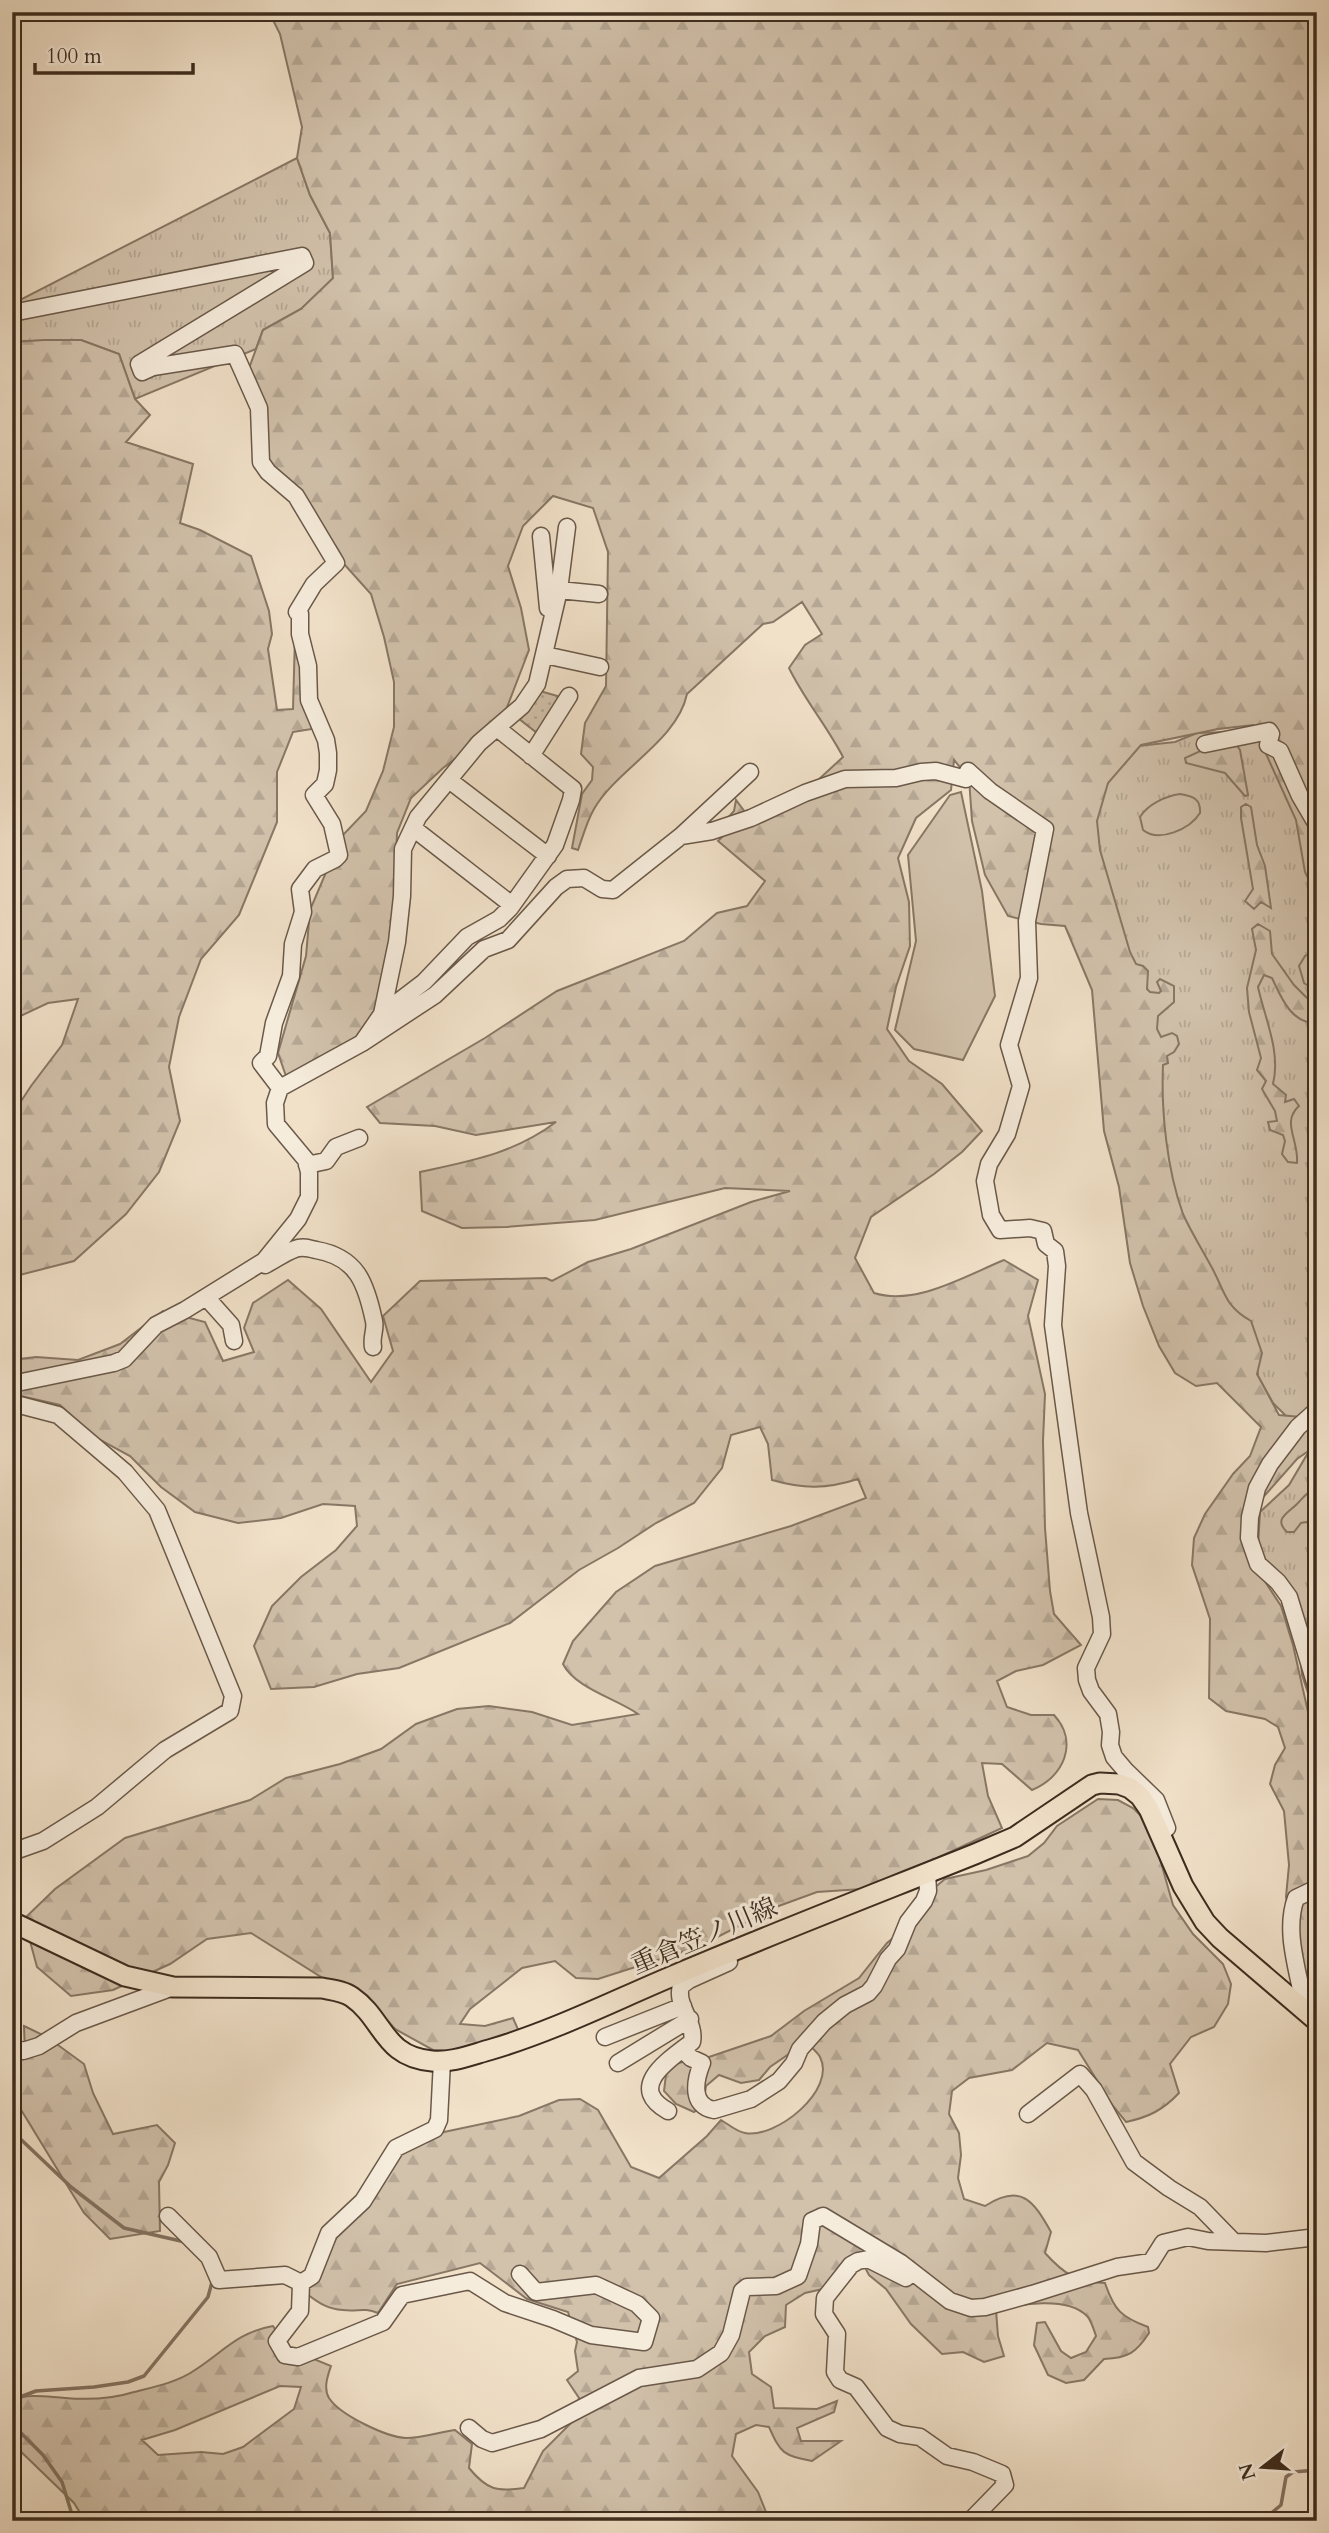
<svg xmlns="http://www.w3.org/2000/svg" width="1329" height="2533" viewBox="0 0 1329 2533" font-family="Cardo,'Noto Serif JP',serif">
  <style>
    .grass { fill: url(#grass-tufts); stroke: #887765; stroke-width: 2 }
    .forest { fill: url(#forest-firs); stroke: #887765; stroke-width: 2; fill-rule: evenodd }
    .park { fill: url(#park-dots); stroke: #887765; stroke-width: 2 }
    .garden { fill: #d2c2ac; stroke: #887765; stroke-width: 2 }
    .lines { fill: none; stroke-linecap: round; stroke-linejoin: round }
    .stream { stroke: #847362; stroke-width: 3.5 }
    .minor-casing { stroke: #6a5949; stroke-width: 19 }
    .major-casing { stroke: #3d2c1e; stroke-width: 23 }
    .minor { stroke: #f6ecdc; stroke-width: 16 }
    .major { stroke: #f1e1c9; stroke-width: 19 }
    .labels { text-anchor: middle; dominant-baseline: central; stroke-width: 6; stroke-linejoin: round; paint-order: stroke }
    .street-label { font-size: 26px; fill: #3d2c1e; stroke: #f6ecdc }
  </style>
  <defs>
    <pattern id="grass-tufts" width="24" height="20" patternUnits="userSpaceOnUse" patternTransform="scale(1.75)"><rect width="24" height="20" fill="#d2c2ac"/><path d="M3 7l-1-3M5 7V3M7 7l1-3M15 17l-1-3M17 17v-4M19 17l1-3" fill="none" stroke="#b5a794"/></pattern>
    <pattern id="forest-firs" width="22" height="20" patternUnits="userSpaceOnUse" patternTransform="scale(1.75)"><rect width="22" height="20" fill="#d2c2ac"/><path d="M5 1l3.5 6h-7zM16 11l3.5 6h-7z" fill="#b5a794"/></pattern>
    <pattern id="park-dots" width="8" height="8" patternUnits="userSpaceOnUse" patternTransform="scale(1.75)"><rect width="8" height="8" fill="#d2c2ac"/><path d="M2 2h.1M6 6h.1" fill="none" stroke="#b5a794" stroke-width="1.8" stroke-linecap="round"/></pattern>
  </defs>
  <rect width="100%" height="100%" fill="#f1e1c9"/>
  <filter id="stains"><feTurbulence type="fractalNoise" baseFrequency=".00286" numOctaves="4"/><feColorMatrix values="0 0 0 0 .2 0 0 0 0 .09 0 0 0 0 .02 0 0 0 .5 -.17"/></filter>
  <radialGradient id="worn" r=".72"><stop offset=".6" stop-color="#630" stop-opacity="0"/><stop offset="1" stop-color="#630" stop-opacity=".3"/></radialGradient>
  <!-- grass -->
  <path class="grass" d="M297 158 310 195 330 233 333 279 301 309 263 330 256 349 135 399 119 354 81 340 12 342V304Z
    M1261 731 1317 845V1720L1302 1675 1299 1641 1293 1606 1262 1559 1258 1546 1260 1512 1289 1485 1312 1446 1289 1419 1273 1403 1258 1376 1256 1346 1225 1304 1182 1218 1092 864 1098 801 1110 779 1138 746 1175 742 1197 733Z"/>
  <!-- forest -->
  <path class="forest" d="M269 12H1317V897L1305 872 1296 820 1253 725 1218 729 1141 745 1108 783 1097 821 1100 850 1130 952 1136 964 1143 966 1148 971 1147 989 1150 992 1159 993 1161 991 1157 982 1160 979 1174 986V1002L1158 1016 1157 1029 1161 1037 1172 1033 1177 1036 1179 1044 1174 1052 1167 1056 1168 1063 1163 1065C1161 1112 1167 1170 1183 1214 1191 1232 1202 1249 1211 1266 1225 1291 1224 1306 1251 1321L1262 1353 1257 1374 1279 1415 1301 1417 1317 1424V1445L1297 1459 1258 1503 1255 1555 1266 1583 1281 1606 1293 1645 1317 1752V2008L1302 1991V1952L1293 1930 1286 1897 1289 1865 1284 1811 1270 1784 1275 1765 1285 1748 1278 1727 1265 1719 1226 1711 1209 1698 1210 1619 1192 1565 1194 1538 1205 1514 1233 1474 1250 1456 1261 1427 1217 1383 1196 1386 1175 1373 1159 1346 1143 1306 1130 1263 1119 1187 1104 1131 1092 990 1065 926 1041 924 1008 916 985 875 972 821 969 778 954 760 951 790 916 818 898 858 909 902 910 946 896 987 887 1029 909 1061 942 1084 982 1131 962 1152 934 1174 871 1217 855 1258 874 1293C916 1306 965 1276 1004 1260L1038 1280 1028 1316 1045 1394 1043 1441 1045 1528 1050 1591 1054 1614 1081 1645 1043 1665 1016 1671 997 1681 1007 1707 1031 1715H1054C1079 1742 1064 1777 1032 1790L1002 1764 982 1763 988 1796 1002 1828 935 1859 862 1889 817 1892 776 1907 698 1947 598 1979 576 1978 555 1961 522 1968 470 2009 460 2024 485 2026 513 2018 520 2034 476 2052 433 2050 395 2029 367 1997 326 1980 251 1933 207 1939 170 1964 113 1990 71 1996 37 1967 24 1919 55 1889 125 1838 250 1800 286 1778 340 1764 381 1749 416 1724 457 1709 489 1706 532 1712 572 1725 638 1714C617 1699 575 1688 563 1664L573 1641 616 1592 655 1566 791 1526 866 1498 858 1479C827 1489 803 1489 772 1480L768 1444 760 1427 731 1435 722 1468 694 1503 656 1523 618 1548 579 1570 510 1623 399 1668 357 1674 314 1687 271 1689 254 1646 272 1606 301 1577 336 1550 357 1526 355 1506 323 1504 281 1518 238 1523 195 1512 161 1487 130 1456 93 1436 60 1405 12 1394V1360L36 1357 78 1360 120 1344 163 1311 205 1322 223 1361 254 1352 244 1328 253 1303 288 1280 321 1309 371 1382 393 1351 383 1316 420 1281 546 1278 552 1281 588 1262 631 1249 751 1202 790 1191 725 1188 595 1220 506 1227 462 1228 422 1211 420 1172C471 1161 513 1154 556 1122L476 1135 435 1126 380 1123 367 1107 485 1038 557 991 684 941 717 913 747 906 765 881 718 841 725 834V821L734 811 736 800 748 816 817 781 843 757C827 726 804 699 789 668L805 645 822 634 802 602 773 622 763 624 687 694C677 741 617 769 594 809 587 821 583 836 578 850L572 848 582 794 592 780 593 767 581 754 585 723 606 686 608 552 593 508 553 496 523 526 508 566 521 608 529 650 506 710 466 751 443 768 411 798 397 833 393 935 379 1002 366 1025 351 1044 287 1079 278 1053 306 956 310 910 341 837 366 811 383 771 394 727V682L384 637 371 594 327 545 270 470 248 371 263 330 301 309 333 278 330 233 310 195 297 158 302 127 280 34Z
    M44 340H81L119 354 135 399 150 415 126 442 193 464 180 523 200 530 251 556 269 611 272 634 268 649 277 710 293 709 295 636 312 729 293 732 277 772V822L239 915 201 959 179 1017 169 1067 180 1121 159 1172 126 1214 74 1261 12 1277V1115L31 1086 62 1045 78 999 48 1003 12 1020V714L18 657 12 650V342Z
    M1235 743 1240 750 1248 795 1245 796 1225 773 1186 763 1185 758 1207 748Z
    M1246 804 1251 807 1257 845 1265 866 1271 908 1261 902 1254 909 1245 901 1253 889 1241 818V807Z
    M1258 924 1270 931 1272 954 1294 985 1307 998H1317V1023C1291 1024 1281 997 1272 978L1264 975 1258 987C1265 1019 1281 1052 1273 1084L1286 1095 1285 1102 1294 1099 1299 1106C1281 1122 1299 1140 1297 1163L1288 1162 1282 1154 1285 1141 1283 1135 1270 1130 1268 1122 1277 1121 1275 1111 1262 1089 1266 1081 1257 1070 1261 1058 1249 1012 1247 988 1256 950 1252 929Z
    M1098 1799 1118 1800 1133 1808 1144 1819 1158 1852 1173 1905 1193 1934 1223 1964 1231 1984 1228 2004 1214 2027 1191 2037 1170 2064 1179 2093C1163 2110 1149 2117 1126 2122L1113 2106 1078 2050 1047 2043 1012 2070 969 2078 952 2091 949 2114 959 2133 961 2155 958 2178 964 2199 985 2206C1021 2183 1033 2200 1051 2232L1045 2253C1064 2274 1076 2282 1105 2283 1114 2310 1121 2317 1148 2327L1149 2333C1136 2353 1128 2358 1104 2359L1084 2380 1066 2383 1048 2375 1034 2345 1037 2323 1045 2322 1061 2351 1071 2358 1086 2352 1096 2336C1094 2330 1091 2320 1087 2316 1067 2296 1020 2304 996 2310L998 2336 1004 2356 984 2362 963 2352 942 2354 911 2324 886 2289 869 2275 858 2254 827 2288 805 2293 786 2305 785 2327 765 2336 749 2352 752 2374 771 2387 774 2408 817 2409 837 2401 834 2412 797 2428 801 2441H841L812 2461C783 2455 781 2454 769 2427L756 2425 736 2434 732 2456 758 2492 766 2512 775 2521H85L74 2503 12 2443V2400C30 2393 47 2397 65 2398 89 2400 112 2399 134 2392 154 2387 178 2382 195 2370 223 2352 238 2332 273 2326L287 2348 331 2366C328 2375 323 2388 329 2398 340 2415 386 2437 406 2438 421 2438 440 2432 455 2430L472 2444 469 2468C487 2490 497 2492 524 2488L543 2451 574 2420 579 2398 567 2380 578 2371 575 2351 577 2342 568 2312 527 2299 480 2263 397 2284 378 2313C363 2307 358 2312 343 2310 328 2309 318 2303 306 2293L308 2271 328 2252 349 2216 403 2150 444 2132 519 2116 559 2100 580 2099 598 2110 631 2167 659 2178 707 2136 721 2120C728 2124 737 2132 745 2133 776 2139 837 2090 820 2057 818 2053 812 2048 809 2045L789 2054 770 2067 759 2080 741 2083 719 2075 706 2086 703 2105 694 2112 676 2104 664 2091 667 2067 688 2060 709 2057 771 2036 804 2011 859 1978 887 1943 922 1914 928 1893 945 1879 986 1870 1028 1856 1044 1843 1057 1826ZM280 2386 301 2387 294 2409 243 2447 223 2454 201 2452 158 2455 142 2440 175 2430Z
    M24 2026 47 2037 84 2064 93 2093 113 2134 157 2125 175 2143 168 2165 159 2182 160 2231 110 2239 84 2213 12 2095V2051L25 2053Z"/>
  <!-- park -->
  <path class="park" d="M540 691 561 697 537 733 518 718Z"/>
  <!-- garden -->
  <path class="garden" d="M961 792 982 891 995 996 963 1060 914 1049 895 1030 916 941 908 855 950 795Z
    M1180 794C1193 796 1201 799 1200 813 1190 829 1159 843 1143 830L1140 817C1148 804 1166 796 1180 794Z
    M1317 950V989L1314 990 1304 983 1299 966 1305 956Z
    M1315 1488 1317 1527 1306 1522 1301 1523 1294 1532H1287C1273 1519 1288 1513 1297 1504 1303 1498 1307 1492 1315 1488Z"/>
  <g class="lines">
    <!-- stream -->
    <path class="stream" d="M12 2131 71 2187 124 2228 185 2242
      M12 2400 36 2391 94 2387 128 2382 144 2376 208 2297 212 2282
      M12 2424 43 2455 62 2482 74 2521
      M1262 2521 1281 2505 1286 2477 1293 2472 1317 2470"/>
    <!-- minor casing -->
    <g class="minor-casing">
      <path id="minor" d="M12 313 302 256 305 263 139 364 142 372 153 367 235 354 259 408 261 462 268 472 296 496 336 563 314 584 297 612 300 614V634L308 666 309 700 326 740 328 753V770L325 784 314 795 332 824 339 855 335 859 315 869 300 889 303 912 293 944 291 976 274 1023 268 1056 261 1063 280 1088
        M541 536 548 608 552 610
        M559 590 599 594
        M545 655 600 667
        M1205 744 1269 731 1271 734 1268 745 1280 751 1300 796 1317 825
        M531 756 569 696
        M449 780 548 856
        M413 828 512 905
        M681 836 750 772
        M382 1014 424 982 467 937 499 919 510 908 555 845 571 800 573 789 497 728
        M362 1043 435 995 484 949 508 940 556 887 567 879 584 878 602 889 613 890 681 836 712 831 751 818 805 793 845 779 896 778 921 772 936 771 966 779 968 771 990 791 1045 829 1027 921 1029 978 1009 1045 1021 1086 1007 1134 989 1164 985 1181 991 1215 1000 1230 1030 1228 1043 1231 1046 1244 1055 1251 1057 1266 1053 1325 1079 1513 1101 1617 1102 1634 1086 1668 1087 1680 1091 1691 1108 1714 1111 1732 1110 1745 1114 1757 1125 1770 1156 1800 1167 1828 1160 1832
        M307 1165 326 1161 336 1147 359 1138
        M265 1265C275 1260 284 1253 295 1249 302 1246 309 1248 316 1250 357 1257 366 1283 374 1321 376 1330 371 1336 373 1347
        M206 1297 231 1325 234 1341
        M12 1384 114 1363 124 1359 156 1325 185 1310 264 1261 298 1219 309 1197V1172L306 1160 276 1124 275 1103 280 1088 362 1043 382 1014 397 942 402 896 403 849 418 817 479 743 522 706 537 684 559 590 567 527
        M12 1403 58 1415 125 1472 157 1510 233 1696 230 1711 165 1750 97 1807 43 1841 12 1852
        M1317 1410 1298 1427 1270 1464 1257 1488 1250 1517 1249 1538 1258 1564 1278 1582 1289 1597 1317 1689
        M1305 2011C1300 1975 1283 1933 1296 1898L1317 1888
        M605 2037 683 2006
        M12 2048 23 2051 39 2046 76 2023 173 1987
        M683 2050 691 2058 702 2063C695 2080 690 2106 714 2110L751 2099 779 2081 794 2063 800 2049 824 2022 845 2005 868 1993 874 1986 888 1959 897 1949 908 1922 924 1901 928 1891 927 1873
        M618 2063 690 2019
        M668 2111C625 2087 670 2059 692 2042 696 2022 675 2005 681 1986L689 1980 729 1962
        M1028 2114 1080 2074 1094 2090 1134 2162 1169 2188 1200 2207 1234 2242
        M168 2216 209 2257 219 2280 285 2275 301 2283 312 2276 329 2233 363 2201 396 2148 435 2129 439 2120 442 2061
        M906 2278 868 2259 858 2261 851 2265 825 2298 824 2314 837 2334 835 2372 840 2380 856 2387 887 2428 900 2434 920 2437 947 2456 973 2462 1002 2474 1005 2485 970 2521
        M301 2283 300 2311 277 2341 285 2355 298 2357 383 2322 402 2295 470 2281 505 2303 553 2319 591 2335 644 2342 651 2318 637 2304 596 2285 536 2292 520 2274
        M469 2428 482 2439 492 2443 541 2429 639 2378 697 2369 721 2353 731 2335 742 2291 747 2287 776 2286 798 2276 809 2244 812 2221 823 2216 901 2263 950 2301 971 2308 985 2307 1032 2294 1117 2267 1151 2262 1163 2243 1188 2237 1208 2241 1266 2243 1317 2237"/>
    </g>
    <!-- major casing -->
    <g class="major-casing">
      <path id="major" d="M12 1922 125 1976 173 1987 322 1988C332 1990 344 1991 352 1997 384 2019 383 2057 432 2061 451 2063 471 2055 489 2050 554 2031 613 2001 675 1975 774 1933 875 1894 975 1854L1015 1837 1092 1785 1100 1783 1119 1784 1130 1788 1140 1796 1149 1809 1183 1886 1205 1922 1220 1938 1317 2021"/>
    </g>
    <!-- minor -->
    <use href="#minor" class="minor"/>
    <!-- major -->
    <use href="#major" class="major"/>
  </g>
  <g class="labels">
    <!-- street labels -->
    <g class="street-label">
      <text transform="translate(704 1936) rotate(-23)">重倉笠ノ川線</text>
    </g>
  </g>
  <!-- margin -->
  <rect width="1329" height="2533" fill="none" stroke="#f1e1c9" stroke-width="42"/>
  <rect x="14" y="14" width="1301" height="2505" fill="none" stroke="#3d2c1e" stroke-width="3.5"/>
  <rect x="21" y="21" width="1287" height="2491" fill="none" stroke="#3d2c1e" stroke-width="2"/>
  <!-- north arrow -->
  <g transform="translate(1263 2467) rotate(253)" stroke="#f6ecdc" stroke-width="5" paint-order="stroke">
  <path d="M0-5L12 26L0 18L-12 26Z" fill="#3d2c1e"/>
  <text y="-10" font-size="19" font-weight="bold" text-anchor="middle" fill="#3d2c1e">N</text>
  </g>
  <!-- scale -->
  <path d="M35 63v10h158v-10" fill="none" stroke="#3d2c1e" stroke-width="3.5"/>
  <text x="46" y="63" font-size="21" fill="#3d2c1e" stroke="#f6ecdc" stroke-width="5" paint-order="stroke">100 m</text>
  <rect width="100%" height="100%" filter="url(#stains)"/>
  <rect width="100%" height="100%" fill="url(#worn)"/>
</svg>
